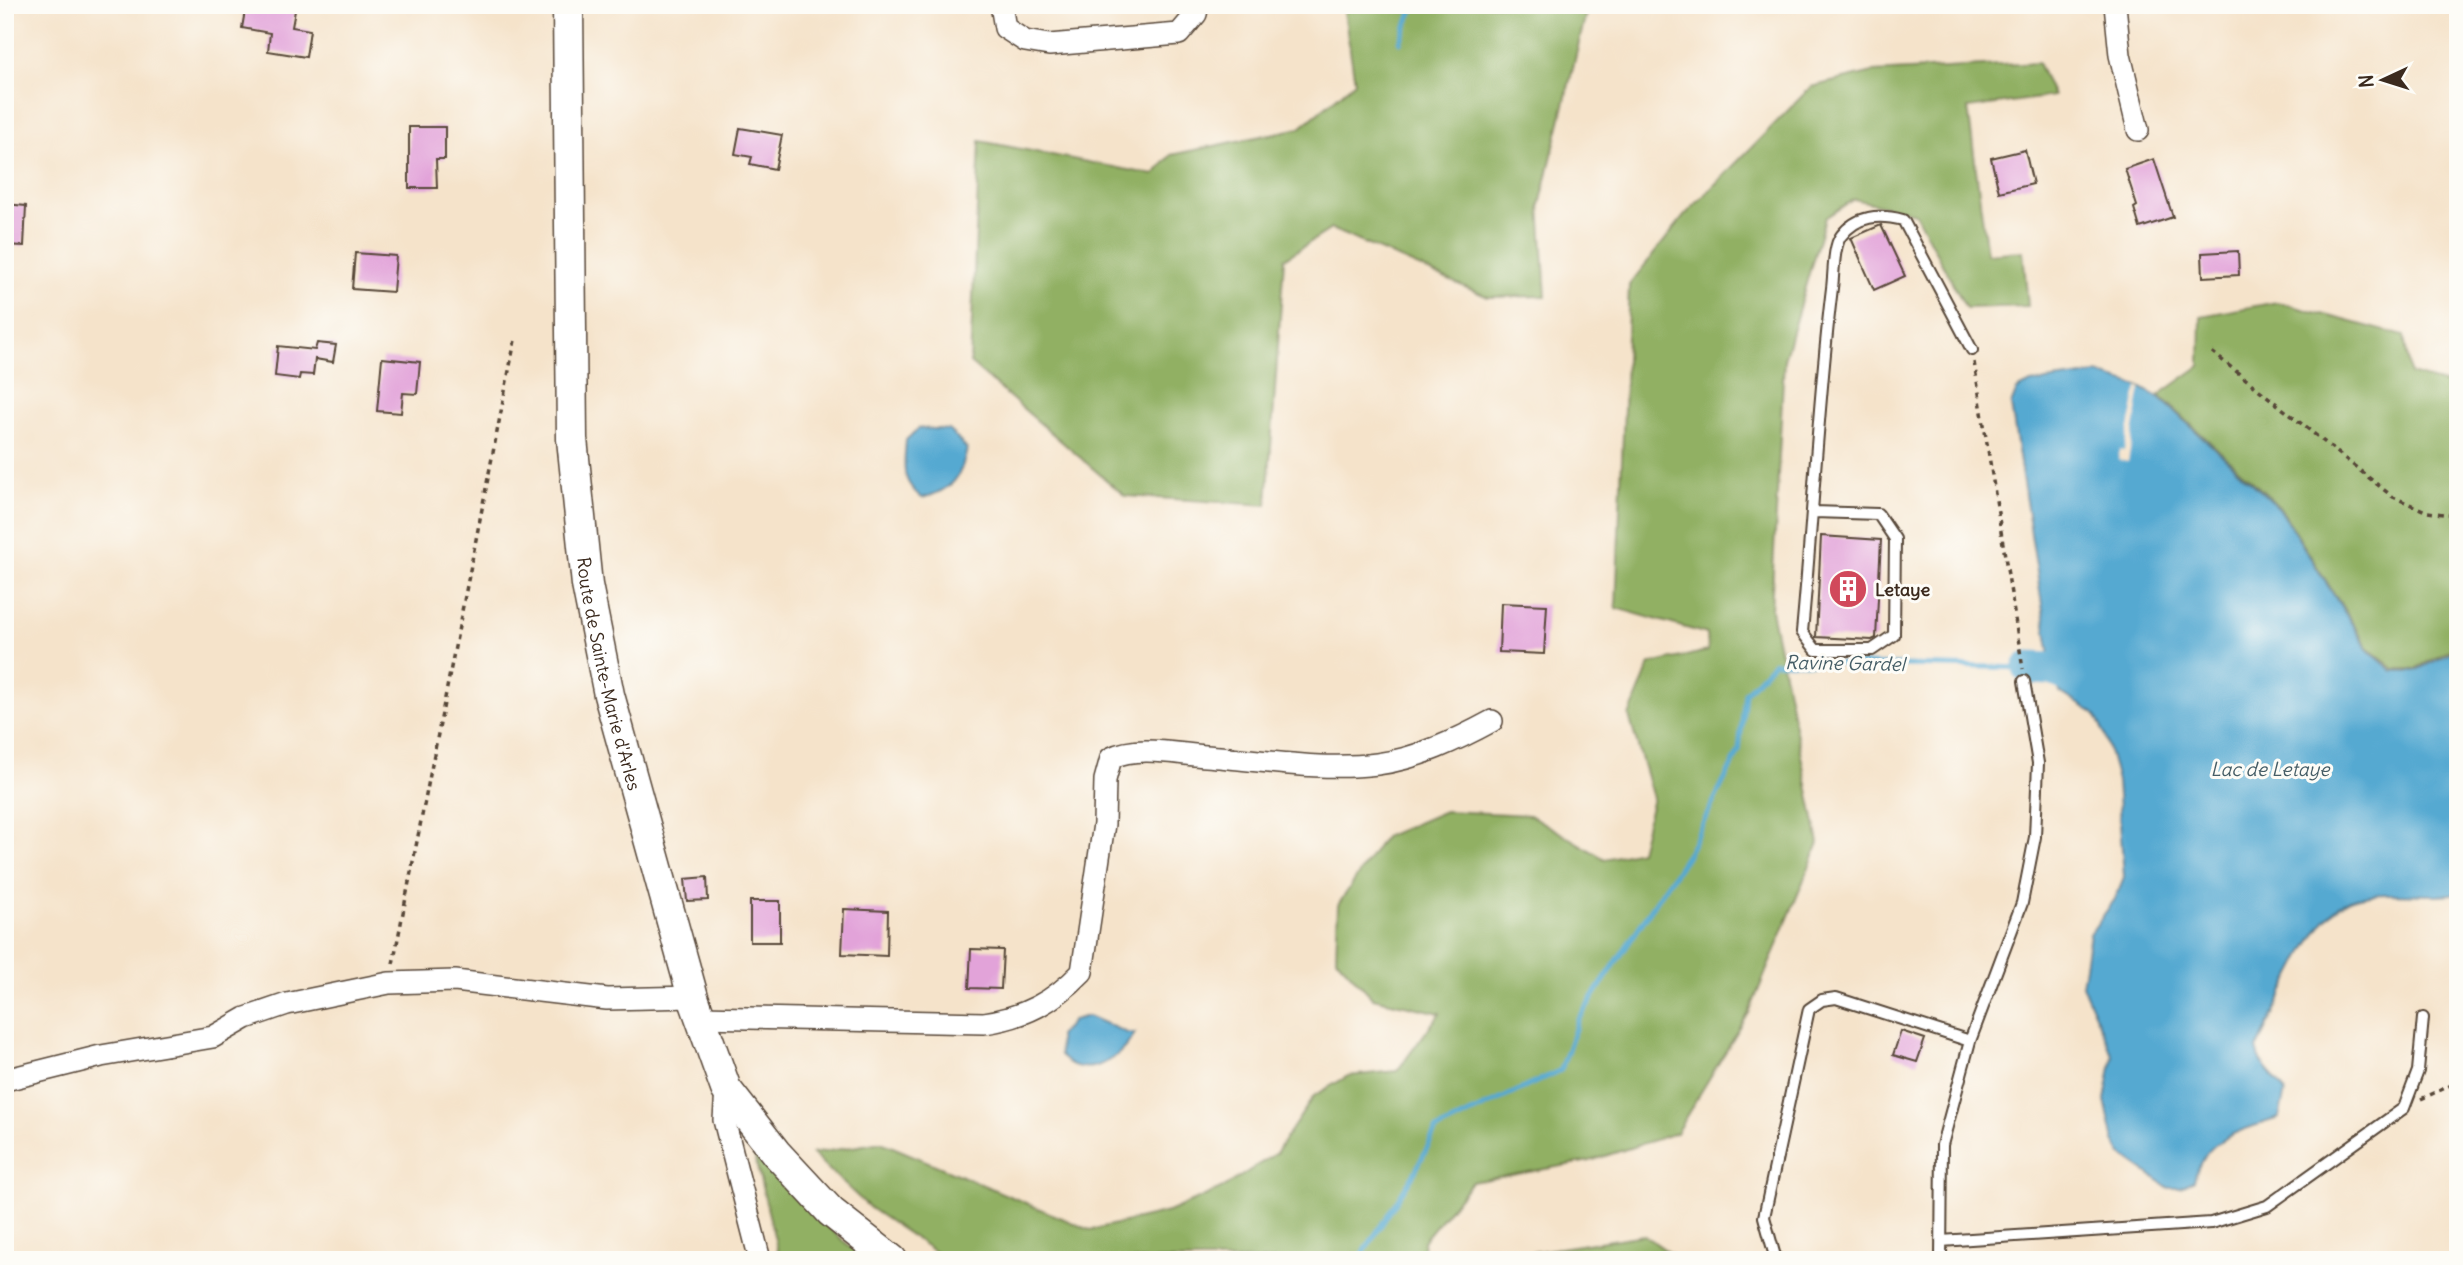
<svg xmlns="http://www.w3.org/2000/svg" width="2463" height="1265" viewBox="0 0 2463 1265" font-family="Delius,sans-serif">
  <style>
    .forest { fill: #91b064; stroke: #666d41; stroke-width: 2 }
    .water { fill: #55a9d1; stroke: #486a78; stroke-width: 2 }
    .pier { fill: #f5e3ca }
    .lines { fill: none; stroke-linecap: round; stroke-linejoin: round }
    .stream { stroke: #55a9d1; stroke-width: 5 }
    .river { stroke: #55a9d1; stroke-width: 33 }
    .building { fill: #e2a3d9 }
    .service-casing { stroke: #574638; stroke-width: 14 }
    .minor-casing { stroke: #574638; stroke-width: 24 }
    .secondary-casing { stroke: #574638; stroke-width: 33 }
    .path { stroke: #574638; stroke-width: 3.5; stroke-dasharray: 5 5; stroke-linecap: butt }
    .service { stroke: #fff; stroke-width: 10 }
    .minor { stroke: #fff; stroke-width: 21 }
    .secondary { stroke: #fff; stroke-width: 30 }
    .labels { text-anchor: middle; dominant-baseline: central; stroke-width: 6; stroke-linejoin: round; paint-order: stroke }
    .poi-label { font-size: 18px; font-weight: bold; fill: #3b2a1e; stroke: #fdfcf7; text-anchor: start }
    .street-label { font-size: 18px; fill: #3b2a1e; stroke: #fdfcf7 }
    .water-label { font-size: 19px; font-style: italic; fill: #455d66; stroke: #fdfcf7 }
  </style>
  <rect width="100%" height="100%" fill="#fdfcf7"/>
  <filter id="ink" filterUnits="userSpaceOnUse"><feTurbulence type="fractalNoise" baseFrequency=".0143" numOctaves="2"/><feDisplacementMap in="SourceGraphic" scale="14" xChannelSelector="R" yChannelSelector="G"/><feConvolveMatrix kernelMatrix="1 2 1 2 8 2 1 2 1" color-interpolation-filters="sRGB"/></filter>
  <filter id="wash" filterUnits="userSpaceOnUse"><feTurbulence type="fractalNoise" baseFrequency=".00686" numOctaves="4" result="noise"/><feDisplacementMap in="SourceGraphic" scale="28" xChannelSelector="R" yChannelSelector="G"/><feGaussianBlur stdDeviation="1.57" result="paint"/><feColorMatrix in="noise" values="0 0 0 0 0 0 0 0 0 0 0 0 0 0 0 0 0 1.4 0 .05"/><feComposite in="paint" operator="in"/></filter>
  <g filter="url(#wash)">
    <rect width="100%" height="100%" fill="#f5e3ca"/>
    <!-- forest -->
    <path class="forest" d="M1343 5H1588L1540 205 1546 296 1488 297 1331 229 1284 259 1267 505 1125 496 970 363 980 141 1154 175 1171 155 1300 128 1355 82Z
      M2038 63 2053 96 1968 108 1987 254 2023 251 2028 306 1966 308 1915 213 1854 199 1825 218 1784 360 1771 610 1819 843 1749 1013 1676 1133 1590 1161 1472 1182 1423 1241 1424 1260H947L870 1208 812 1154 881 1142 1090 1230 1168 1212 1223 1188 1276 1153 1314 1096 1348 1076 1397 1071 1440 1013 1373 998 1336 958 1338 905 1384 837 1445 811 1530 815 1605 859 1640 851 1653 798 1629 716 1650 664 1708 651 1707 634 1616 608 1629 285 1685 215 1811 87 1873 72Z
      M2277 302 2404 336 2410 374 2458 387V646L2415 669H2394L2369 649 2279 506 2159 395 2200 366 2201 316Z
      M753 1150 806 1207 865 1260H780Z
      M1644 1235 1680 1260H1514L1528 1253Z"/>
    <!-- water -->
    <path class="water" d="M2098 374 2138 386 2160 398 2279 508 2369 651 2393 671H2415L2458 649V893C2423 900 2383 887 2350 900 2312 915 2275 1013 2257 1049 2262 1071 2274 1074 2285 1092L2279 1118C2242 1130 2204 1137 2194 1180L2181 1188H2169L2121 1154 2114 1141 2105 1100 2113 1056 2082 985 2090 934 2115 899 2124 877 2117 782 2105 735 2095 714 2060 692 2052 669 2011 405 2017 390 2031 383Z
      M919 428 949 430 967 449C961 479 952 490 922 498 900 480 904 467 906 440Z
      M1088 1016 1127 1033H1135C1120 1059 1087 1082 1060 1056L1059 1036 1073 1020Z"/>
    <!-- pier -->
    <path class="pier" d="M2138 386 2141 388 2128 462 2118 460 2120 450 2124 451Z"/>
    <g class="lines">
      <!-- stream -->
      <path class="stream" d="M1400 42 1414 5
        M1359 1260 1415 1172 1436 1130 1561 1070 1578 1020 1688 853 1739 751 1745 693 1774 662 2029 668"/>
      <!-- river -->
      <path class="river" d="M2029 668 2052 669 2093 686"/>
    </g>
    <g id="blocks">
      <!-- building -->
      <path class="building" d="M246 5H296L292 27 310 30 306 57 268 51 270 33 242 28Z
        M409 127H445V159H436L437 188H409Z
        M740 128 782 135 775 169 750 164 752 157 735 154Z
        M2025 150 2033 184 1999 192 1991 158Z
        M2154 159 2173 217 2140 228 2134 208 2137 206 2125 169Z
        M5 204 26 206 24 246 5 245Z
        M1881 225 1905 276 1874 290 1851 238Z
        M2238 251 2239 275 2203 277 2202 253Z
        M355 253 396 256 393 292 352 289Z
        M317 343 336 345 333 362 315 359 313 375 300 374 299 379 275 376 278 346 315 350Z
        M382 358 420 362 417 394 403 393 401 413 377 411Z
        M1821 536 1881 540 1876 638 1872 640 1816 637Z
        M1501 603 1547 605 1544 654 1499 652Z
        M707 877 708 900 687 901 685 879Z
        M750 901H780V942H750Z
        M844 909 888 911 887 956 842 954Z
        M971 949 1003 950 1001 989 969 988Z
        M1901 1031 1925 1039 1917 1062 1893 1055Z"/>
    </g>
  </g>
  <g filter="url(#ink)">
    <use href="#blocks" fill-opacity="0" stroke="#574638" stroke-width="2"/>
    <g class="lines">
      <!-- service casing -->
      <g class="service-casing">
        <path id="service" d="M1814 512 1878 514 1895 539 1894 635 1872 650H1816L1802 632C1813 517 1818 402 1832 288 1834 274 1833 246 1841 236 1857 215 1879 214 1903 220L1972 350
          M1941 1241 2211 1223 2267 1206 2404 1108 2418 1071 2423 1018
          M1776 1260 1764 1217 1809 1009 1822 1000 1836 998 1970 1041
          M1941 1260 1942 1145 1970 1041 2022 903 2035 837 2038 763 2024 681"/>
      </g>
      <!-- minor casing -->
      <g class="minor-casing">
        <path id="minor" d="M1001 5 1005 28 1025 41 1049 45 1179 34 1196 14 1198 5
          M2115 5 2120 55 2138 130
          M701 1017 984 1023C1025 1017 1053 1002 1082 972L1104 824 1105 780 1111 758C1136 745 1177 754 1206 756 1261 760 1321 771 1377 764 1417 759 1457 740 1492 721
          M5 1080 101 1056 213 1037 246 1018 287 1004 389 983 455 981 607 999 693 997
          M726 1089 724 1120 760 1260"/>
      </g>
      <!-- secondary casing -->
      <g class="secondary-casing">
        <g id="secondary">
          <path id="s1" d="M568 5 572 439 587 585 609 695 693 997 726 1089 776 1153 831 1212 892 1260"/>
        </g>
      </g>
      <!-- path -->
      <path class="path" d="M2212 352 2393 497 2428 512 2458 516
        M1974 362 2023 669
        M393 964 515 340
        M2421 1099 2458 1082"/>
      <!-- service -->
      <use href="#service" class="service"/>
      <!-- minor -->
      <use href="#minor" class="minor"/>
      <!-- secondary -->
      <use href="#secondary" class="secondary"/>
    </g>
  </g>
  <!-- icons -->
  <defs>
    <g id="building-disc" transform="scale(2.0125)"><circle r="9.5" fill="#d1495b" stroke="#fdfcf7"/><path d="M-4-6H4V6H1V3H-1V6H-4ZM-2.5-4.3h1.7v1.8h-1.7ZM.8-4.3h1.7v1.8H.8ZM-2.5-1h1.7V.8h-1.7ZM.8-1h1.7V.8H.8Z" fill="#fff"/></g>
  </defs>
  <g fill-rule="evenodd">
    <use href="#building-disc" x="1848" y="589"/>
  </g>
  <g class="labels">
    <!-- poi labels -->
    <g class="poi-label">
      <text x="1875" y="589">Letaye</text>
    </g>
    <!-- street labels -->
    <g class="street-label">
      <text stroke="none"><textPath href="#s1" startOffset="672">Route de Sainte-Marie d'Arles</textPath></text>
    </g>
    <!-- water labels -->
    <g class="water-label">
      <text transform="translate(1845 663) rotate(1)">Ravine Gardel</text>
      <text x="2270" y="769">Lac de Letaye</text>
    </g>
  </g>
  <!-- margin -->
  <rect width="2463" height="1265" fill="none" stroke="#fdfcf7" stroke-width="28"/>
  <!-- north arrow -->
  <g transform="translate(2383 80) rotate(266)" stroke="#fdfcf7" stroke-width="5" paint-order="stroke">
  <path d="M0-5L12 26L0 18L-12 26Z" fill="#3b2a1e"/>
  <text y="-10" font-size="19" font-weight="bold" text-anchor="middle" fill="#3b2a1e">N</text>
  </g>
</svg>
